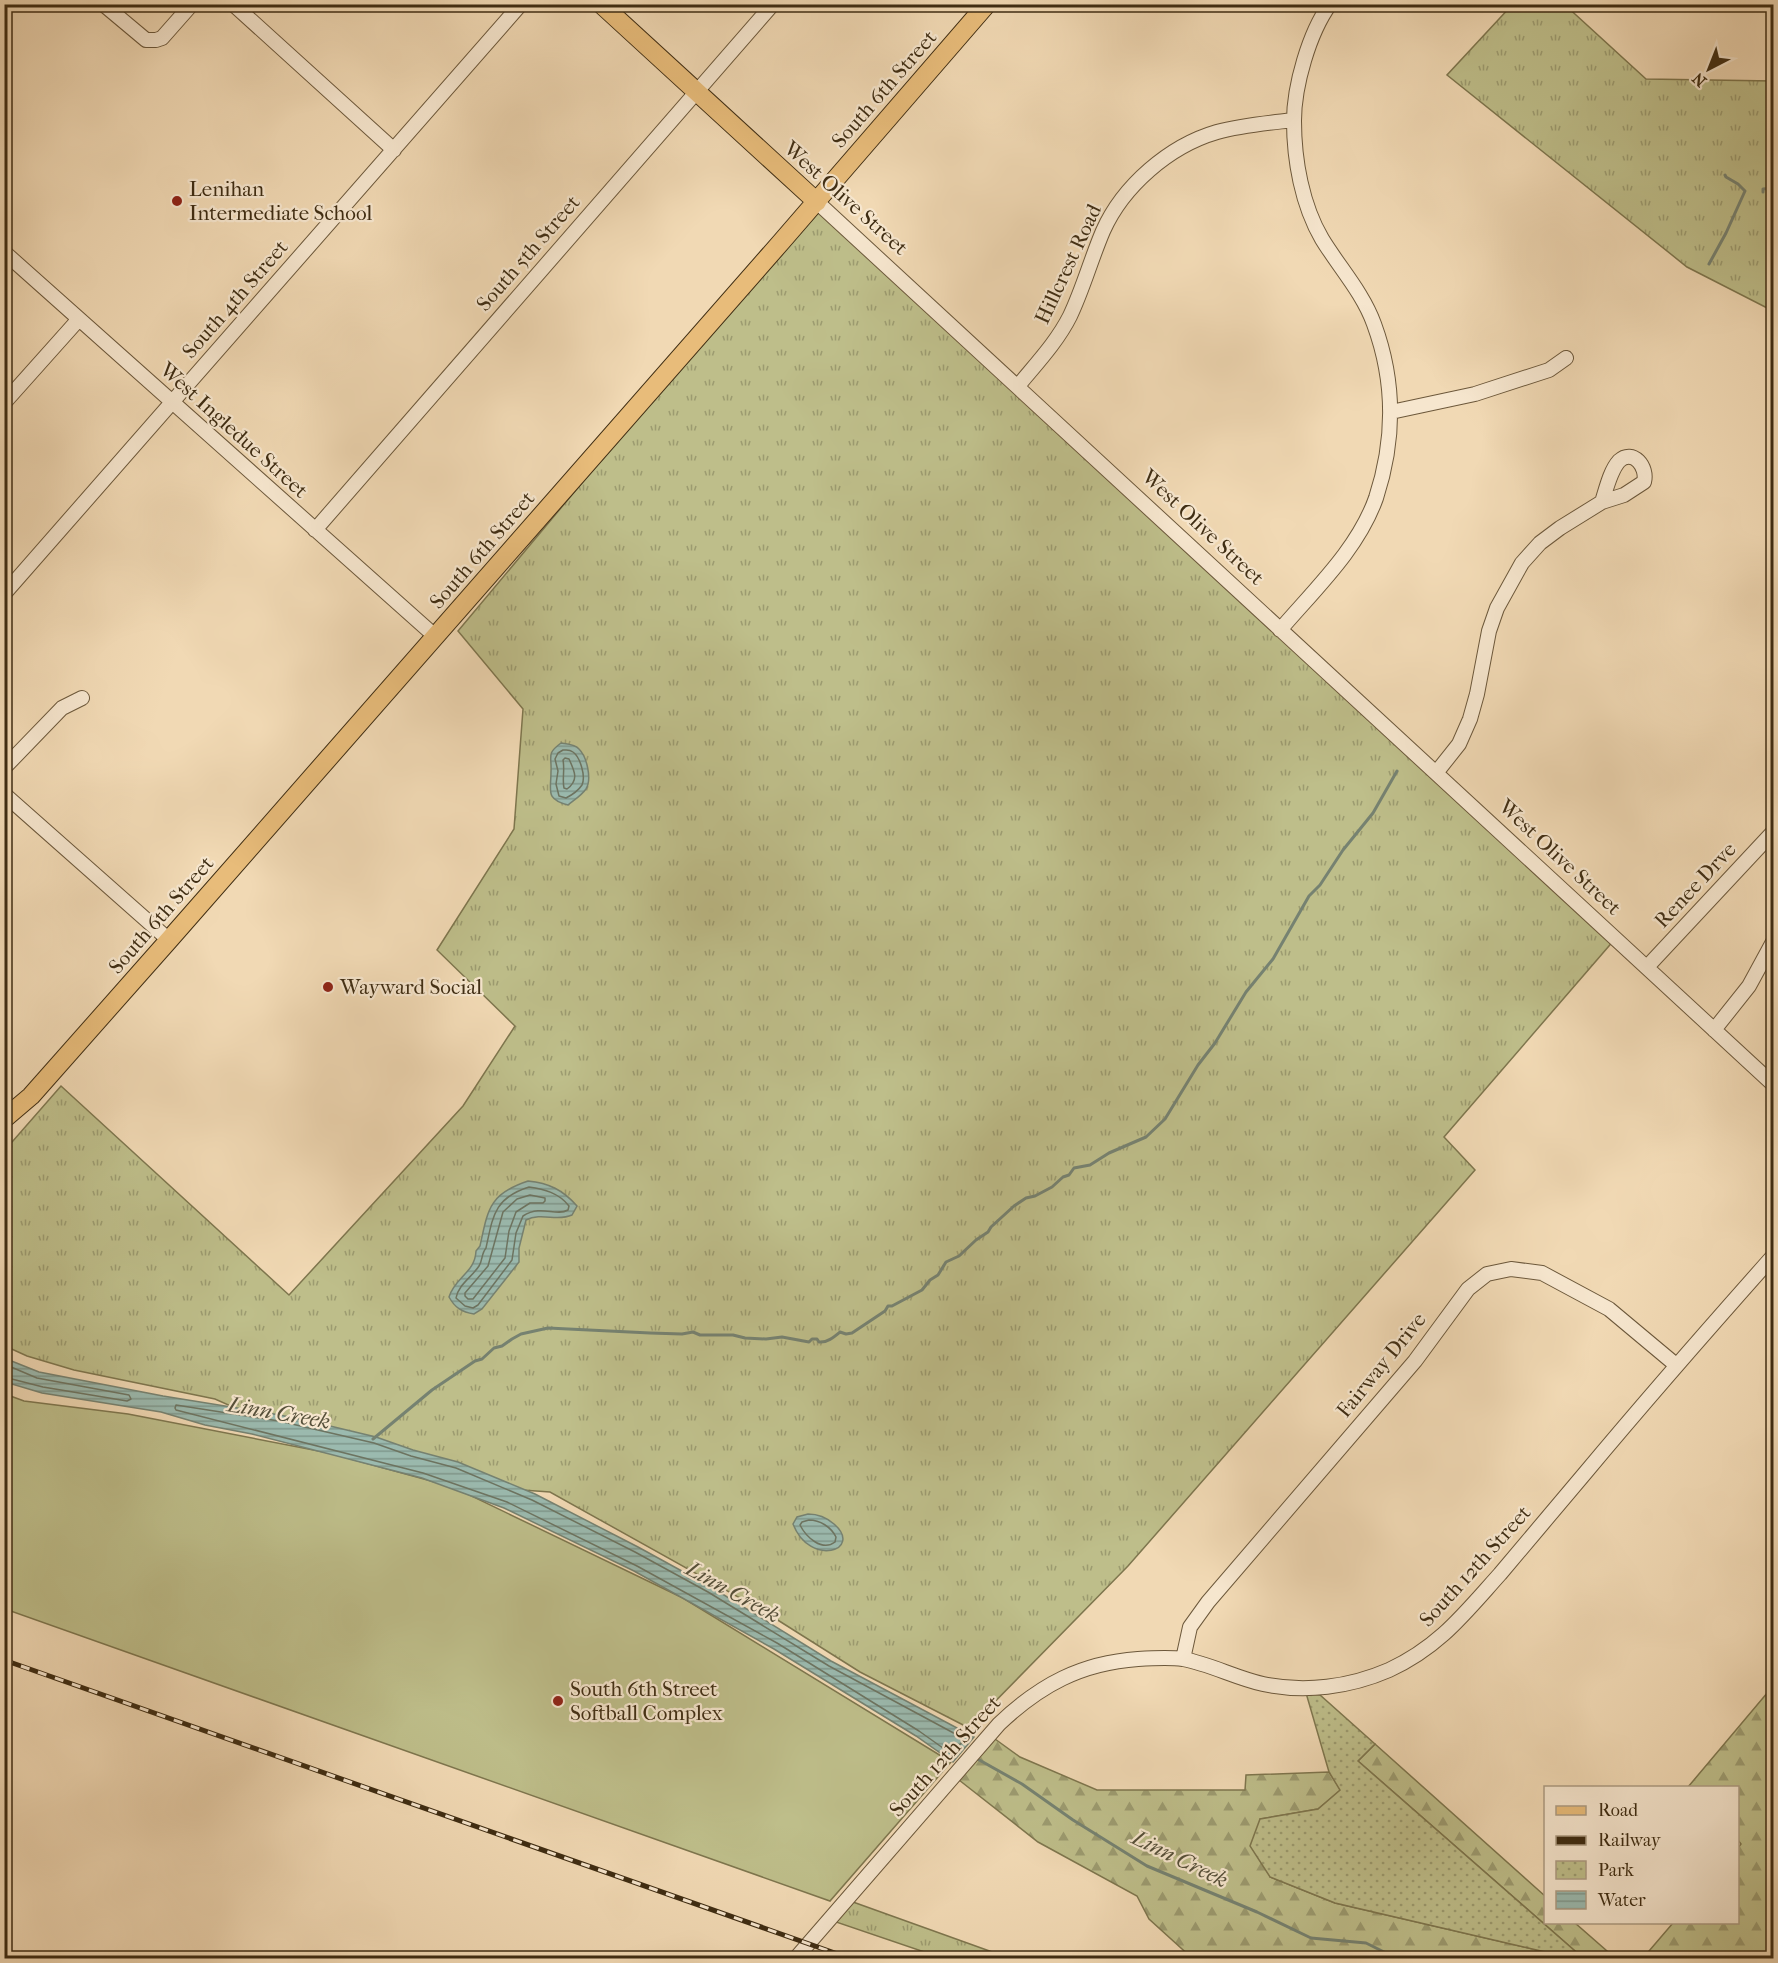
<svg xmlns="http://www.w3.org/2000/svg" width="1778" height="1963" viewBox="0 0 1778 1963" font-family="'IM FELL French Canon',serif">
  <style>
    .grass { fill: url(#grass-tufts); stroke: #7e764e; stroke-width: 1.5 }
    .forest { fill: url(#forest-firs); stroke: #7e764e; stroke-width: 1.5 }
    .park { fill: url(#park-dots); stroke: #7e764e; stroke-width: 1.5 }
    .pitch { fill: #bebe8a; stroke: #7e764e; stroke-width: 1.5 }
    .water { fill: url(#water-rules); stroke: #768271; stroke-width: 1.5 }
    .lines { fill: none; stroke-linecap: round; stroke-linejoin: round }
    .shore { stroke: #6d7461; stroke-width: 1.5 }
    .stream { stroke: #768271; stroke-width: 3 }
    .minor-casing { stroke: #6c583b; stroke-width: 16 }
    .major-casing { stroke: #3f2d13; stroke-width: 20 }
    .minor { stroke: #f6e6ce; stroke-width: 14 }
    .major { stroke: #e8bc7a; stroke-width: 18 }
    .rail-casing { stroke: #3f2d13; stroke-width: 5 }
    .rail { stroke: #f6e6ce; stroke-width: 3; stroke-dasharray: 9; stroke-linecap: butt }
    .poi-dot { fill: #8f2418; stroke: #f6e6ce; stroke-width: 2 }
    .labels { text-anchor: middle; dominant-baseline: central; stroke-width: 4.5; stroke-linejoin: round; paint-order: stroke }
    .street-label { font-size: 21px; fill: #3f2d13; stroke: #f6e6ce }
    .poi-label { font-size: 21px; fill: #3f2d13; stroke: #f6e6ce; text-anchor: start }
    .water-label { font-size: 22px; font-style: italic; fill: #56503a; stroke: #f6e6ce }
  </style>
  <defs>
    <pattern id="grass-tufts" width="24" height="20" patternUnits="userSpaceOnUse" patternTransform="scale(1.5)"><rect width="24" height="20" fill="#bebe8a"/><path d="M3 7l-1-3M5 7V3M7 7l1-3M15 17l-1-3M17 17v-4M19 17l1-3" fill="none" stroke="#9c9b70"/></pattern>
    <pattern id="forest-firs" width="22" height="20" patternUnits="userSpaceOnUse" patternTransform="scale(1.5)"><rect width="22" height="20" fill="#bebe8a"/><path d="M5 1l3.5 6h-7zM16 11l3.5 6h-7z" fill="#9c9b70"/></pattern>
    <pattern id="park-dots" width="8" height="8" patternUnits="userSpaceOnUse" patternTransform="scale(1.5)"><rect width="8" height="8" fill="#bebe8a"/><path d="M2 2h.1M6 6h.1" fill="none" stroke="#9c9b70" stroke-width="1.8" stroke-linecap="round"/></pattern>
    <pattern id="water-rules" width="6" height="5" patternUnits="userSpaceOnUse" patternTransform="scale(1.5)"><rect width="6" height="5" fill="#9bbaaf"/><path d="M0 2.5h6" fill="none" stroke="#80988d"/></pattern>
  </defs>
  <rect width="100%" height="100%" fill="#f1d9b4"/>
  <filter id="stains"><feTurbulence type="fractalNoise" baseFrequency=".00333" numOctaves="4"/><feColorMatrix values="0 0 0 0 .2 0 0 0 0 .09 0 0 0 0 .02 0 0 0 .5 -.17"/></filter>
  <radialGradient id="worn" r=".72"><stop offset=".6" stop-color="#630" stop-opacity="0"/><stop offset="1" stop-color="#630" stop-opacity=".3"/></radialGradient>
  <!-- grass -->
  <path class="grass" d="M1564 4 1646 79 1773 81V311L1687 267 1447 75 1512 5Z
    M817 202 1615 939 1444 1137 1475 1170 1128 1566 969 1728 860 1672 765 1612 550 1492 399 1481 215 1399 74 1370 27 1356 5 1346V1150L61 1086 289 1295 463 1106 515 1026 437 950 514 829 523 709 458 631Z
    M853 1902 1009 1958H942L836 1922Z"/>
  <!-- forest -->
  <path class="forest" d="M1773 1686V1958H1643L1673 1923 1738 1922V1848L1741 1844 1738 1840V1788L1688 1787Z
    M995 1739 1020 1757 1097 1790H1245L1246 1775 1329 1772 1341 1790 1318 1809 1260 1819 1270 1877 1335 1903 1571 1958H1192L1149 1919 1137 1896 1038 1842 959 1780Z
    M1375 1744 1545 1896 1546 1922 1575 1923 1615 1958H1583L1358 1761Z"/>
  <!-- park -->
  <path class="park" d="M1306 1693 1320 1695 1375 1744 1358 1761 1583 1958H1571L1335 1903 1270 1877 1250 1846 1260 1819 1318 1809 1340 1790 1329 1772Z"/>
  <!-- pitch -->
  <path class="pitch" d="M5 1394 24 1401 128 1414 329 1453 453 1487 683 1598 951 1762 830 1901 5 1609Z"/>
  <!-- water -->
  <path class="water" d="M561 743C567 744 575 744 579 749 587 757 592 779 586 789 581 796 574 800 568 805 545 799 551 791 551 772 552 756 546 754 561 743Z
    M528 1181C549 1183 563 1190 577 1206L572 1215C557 1222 542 1212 526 1220L519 1248V1262L482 1309 474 1314C462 1312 455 1308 449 1297 455 1277 475 1273 476 1251L480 1246C488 1209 489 1194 528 1181Z
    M4 1358 39 1372 163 1396 280 1415 330 1426 376 1437 413 1450 458 1462 535 1494 638 1547 711 1587 831 1661 974 1737 953 1762 916 1736 774 1649 634 1571 504 1508 422 1478 252 1434 205 1425 161 1412 42 1393 5 1382Z
    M808 1514C818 1514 826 1517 834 1524 864 1550 810 1568 793 1524L797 1517Z"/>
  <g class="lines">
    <!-- shore -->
    <path class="shore" d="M563 750C567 750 569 749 573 752 580 757 586 776 582 785 578 791 572 795 566 798L559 796 556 784 558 771 555 759 558 753Z
      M565 758 569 759C575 772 579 780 567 789L564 788C562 779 565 770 563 760Z
      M529 1187C544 1189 559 1193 569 1206L568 1210C555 1217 542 1204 523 1216L516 1233 512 1260 478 1305 473 1308 465 1306 456 1298C458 1285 472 1277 479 1266 483 1260 481 1254 486 1248 493 1216 494 1198 529 1187Z
      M530 1195 545 1198V1201L543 1203H530L516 1212 509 1231 505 1258 473 1299H468L465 1296V1293L488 1266 503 1212 517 1199Z
      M4 1364 37 1378 129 1395 131 1399 127 1401 43 1387 4 1377
      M176 1405 279 1421 374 1443 411 1456 456 1468 532 1500 635 1552 708 1592 829 1666 961 1737 963 1741 953 1752 950 1753 919 1731 777 1643 637 1566 507 1502 423 1473 176 1410 175 1408Z
      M809 1520C820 1520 831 1527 836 1537L835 1542C822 1552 806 1537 800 1525L802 1522Z"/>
    <!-- stream -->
    <path class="stream" d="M1763 192V189L1774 188
      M1709 264 1726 233 1745 191 1738 184 1726 177 1725 175
      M373 1439 432 1390 475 1361 482 1359 494 1348 502 1346 512 1339 521 1334 548 1328 650 1333 682 1334 693 1332 700 1335H733L745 1338 766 1339 782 1337 809 1342 812 1339H817L819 1342C827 1343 834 1337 840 1332L846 1334 852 1333 885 1311 888 1306H892L922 1290 930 1280 938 1275 946 1262 959 1256 976 1240 988 1232 991 1227 1014 1206 1026 1198 1035 1196 1052 1187 1063 1177 1069 1175 1074 1168 1090 1165 1109 1153 1146 1137 1165 1119 1198 1065 1215 1043 1246 992 1273 959 1309 896 1320 885 1343 850 1373 813 1397 771
      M974 1757 1022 1784 1073 1820 1147 1866 1257 1912 1311 1938 1366 1943 1396 1958"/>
    <!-- minor casing -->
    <g class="minor-casing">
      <path id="minor" d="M103 4 146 40H156L162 38 192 4
        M233 4 394 150
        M817 202 1774 1085
        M4 252 436 637
        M1018 386C1036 364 1057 342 1070 316 1083 289 1091 259 1103 231 1123 186 1169 146 1217 132 1242 125 1268 123 1294 120
        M4 403 79 319
        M1391 412 1475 394 1549 370 1566 358
        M315 530 773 4
        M4 594 521 4
        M1280 630C1315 589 1358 549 1376 498 1395 440 1395 381 1374 324 1363 293 1339 267 1322 239 1302 205 1294 160 1294 121 1294 86 1309 33 1330 4
        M4 768 62 708 82 698
        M1436 773 1459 744 1470 719 1477 694 1489 631 1497 608 1522 563 1540 543 1560 528 1602 502 1624 495 1644 482C1648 467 1633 448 1619 461 1610 471 1606 490 1602 502
        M4 794 169 940
        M1647 967 1774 831
        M1714 1030 1749 986 1774 940
        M1183 1659 1190 1627 1208 1602 1415 1361 1468 1289 1487 1274 1511 1269 1542 1273 1609 1309 1676 1365
        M796 1958 999 1724C1040 1685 1081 1663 1138 1659 1153 1658 1169 1657 1183 1659 1210 1664 1236 1678 1263 1684 1305 1693 1350 1687 1389 1670 1439 1647 1464 1614 1500 1574 1529 1540 1557 1506 1586 1472 1647 1399 1710 1327 1774 1255"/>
    </g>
    <!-- major casing -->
    <g class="major-casing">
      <path id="major" d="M601 4 817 202
        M4 1119 31 1096 169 940 782 241 987 4"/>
    </g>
    <!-- minor -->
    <use href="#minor" class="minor"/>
    <!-- major -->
    <use href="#major" class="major"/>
    <!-- rail casing -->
    <g class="rail-casing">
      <path id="rail" d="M4 1660 849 1958"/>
    </g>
    <!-- rail -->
    <use href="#rail" class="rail"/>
  </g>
  <!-- markers -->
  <g class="poi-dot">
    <circle cx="177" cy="201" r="6"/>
    <circle cx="328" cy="987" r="6"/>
    <circle cx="558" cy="1701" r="6"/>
  </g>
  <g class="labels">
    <!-- street labels -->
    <g class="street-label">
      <text transform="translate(884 89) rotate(-49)">South 6th Street</text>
      <text transform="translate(846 198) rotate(42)">West Olive Street</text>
      <text transform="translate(528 253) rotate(-49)">South 5th Street</text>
      <text transform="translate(1068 264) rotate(-65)">Hillcrest Road</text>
      <text transform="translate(235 299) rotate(-49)">South 4th Street</text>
      <text transform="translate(234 430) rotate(42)">West Ingledue Street</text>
      <text transform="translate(1203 527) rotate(43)">West Olive Street</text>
      <text transform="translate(482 550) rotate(-49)">South 6th Street</text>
      <text transform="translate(1560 857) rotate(43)">West Olive Street</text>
      <text transform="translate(1695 885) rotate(-47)">Renee Drve</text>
      <text transform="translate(161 915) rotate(-49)">South 6th Street</text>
      <text transform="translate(1381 1365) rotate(-51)">Fairway Drive</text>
      <text transform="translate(1475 1566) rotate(-48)">South 12th Street</text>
      <text transform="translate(945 1756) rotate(-48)">South 12th Street</text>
    </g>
    <!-- poi labels -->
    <g class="poi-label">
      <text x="189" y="189">Lenihan<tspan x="189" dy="24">Intermediate School</tspan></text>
      <text x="340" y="987">Wayward Social</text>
      <text x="570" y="1689">South 6th Street<tspan x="570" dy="24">Softball Complex</tspan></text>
    </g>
    <!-- water labels -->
    <g class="water-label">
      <text transform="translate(279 1413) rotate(10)">Linn Creek</text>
      <text transform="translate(733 1592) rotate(29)">Linn Creek</text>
      <text transform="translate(1180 1859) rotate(26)">Linn Creek</text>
    </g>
  </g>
  <!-- margin -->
  <rect width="1778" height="1963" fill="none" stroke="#f1d9b4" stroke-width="24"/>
  <rect x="6" y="6" width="1766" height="1951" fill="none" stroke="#3f2d13" stroke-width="3"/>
  <rect x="12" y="12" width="1754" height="1939" fill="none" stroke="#3f2d13" stroke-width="1.5"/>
  <!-- legend -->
  <rect x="1544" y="1786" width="195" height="138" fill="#f6e6ce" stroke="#ad9c83" stroke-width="1.5"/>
  <rect x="1556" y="1806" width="30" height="9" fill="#e8bc7a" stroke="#ad9c83" stroke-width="1.5"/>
  <text x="1598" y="1816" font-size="18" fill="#3f2d13">Road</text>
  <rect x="1556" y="1836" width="30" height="9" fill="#3f2d13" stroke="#ad9c83" stroke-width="1.5"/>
  <text x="1598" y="1846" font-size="18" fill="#3f2d13">Railway</text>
  <rect x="1556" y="1861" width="30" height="18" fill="url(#park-dots)" stroke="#ad9c83" stroke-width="1.5"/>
  <text x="1598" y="1876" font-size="18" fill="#3f2d13">Park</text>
  <rect x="1556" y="1891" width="30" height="18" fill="url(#water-rules)" stroke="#ad9c83" stroke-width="1.5"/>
  <text x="1598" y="1906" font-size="18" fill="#3f2d13">Water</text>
  <!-- north arrow -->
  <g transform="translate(1709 69) rotate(222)" stroke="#f6e6ce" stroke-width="4.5" paint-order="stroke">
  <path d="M0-4.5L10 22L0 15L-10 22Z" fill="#3f2d13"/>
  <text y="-9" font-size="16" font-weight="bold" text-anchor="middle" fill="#3f2d13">N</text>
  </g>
  <rect width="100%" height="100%" filter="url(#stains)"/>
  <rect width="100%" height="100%" fill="url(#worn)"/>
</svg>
